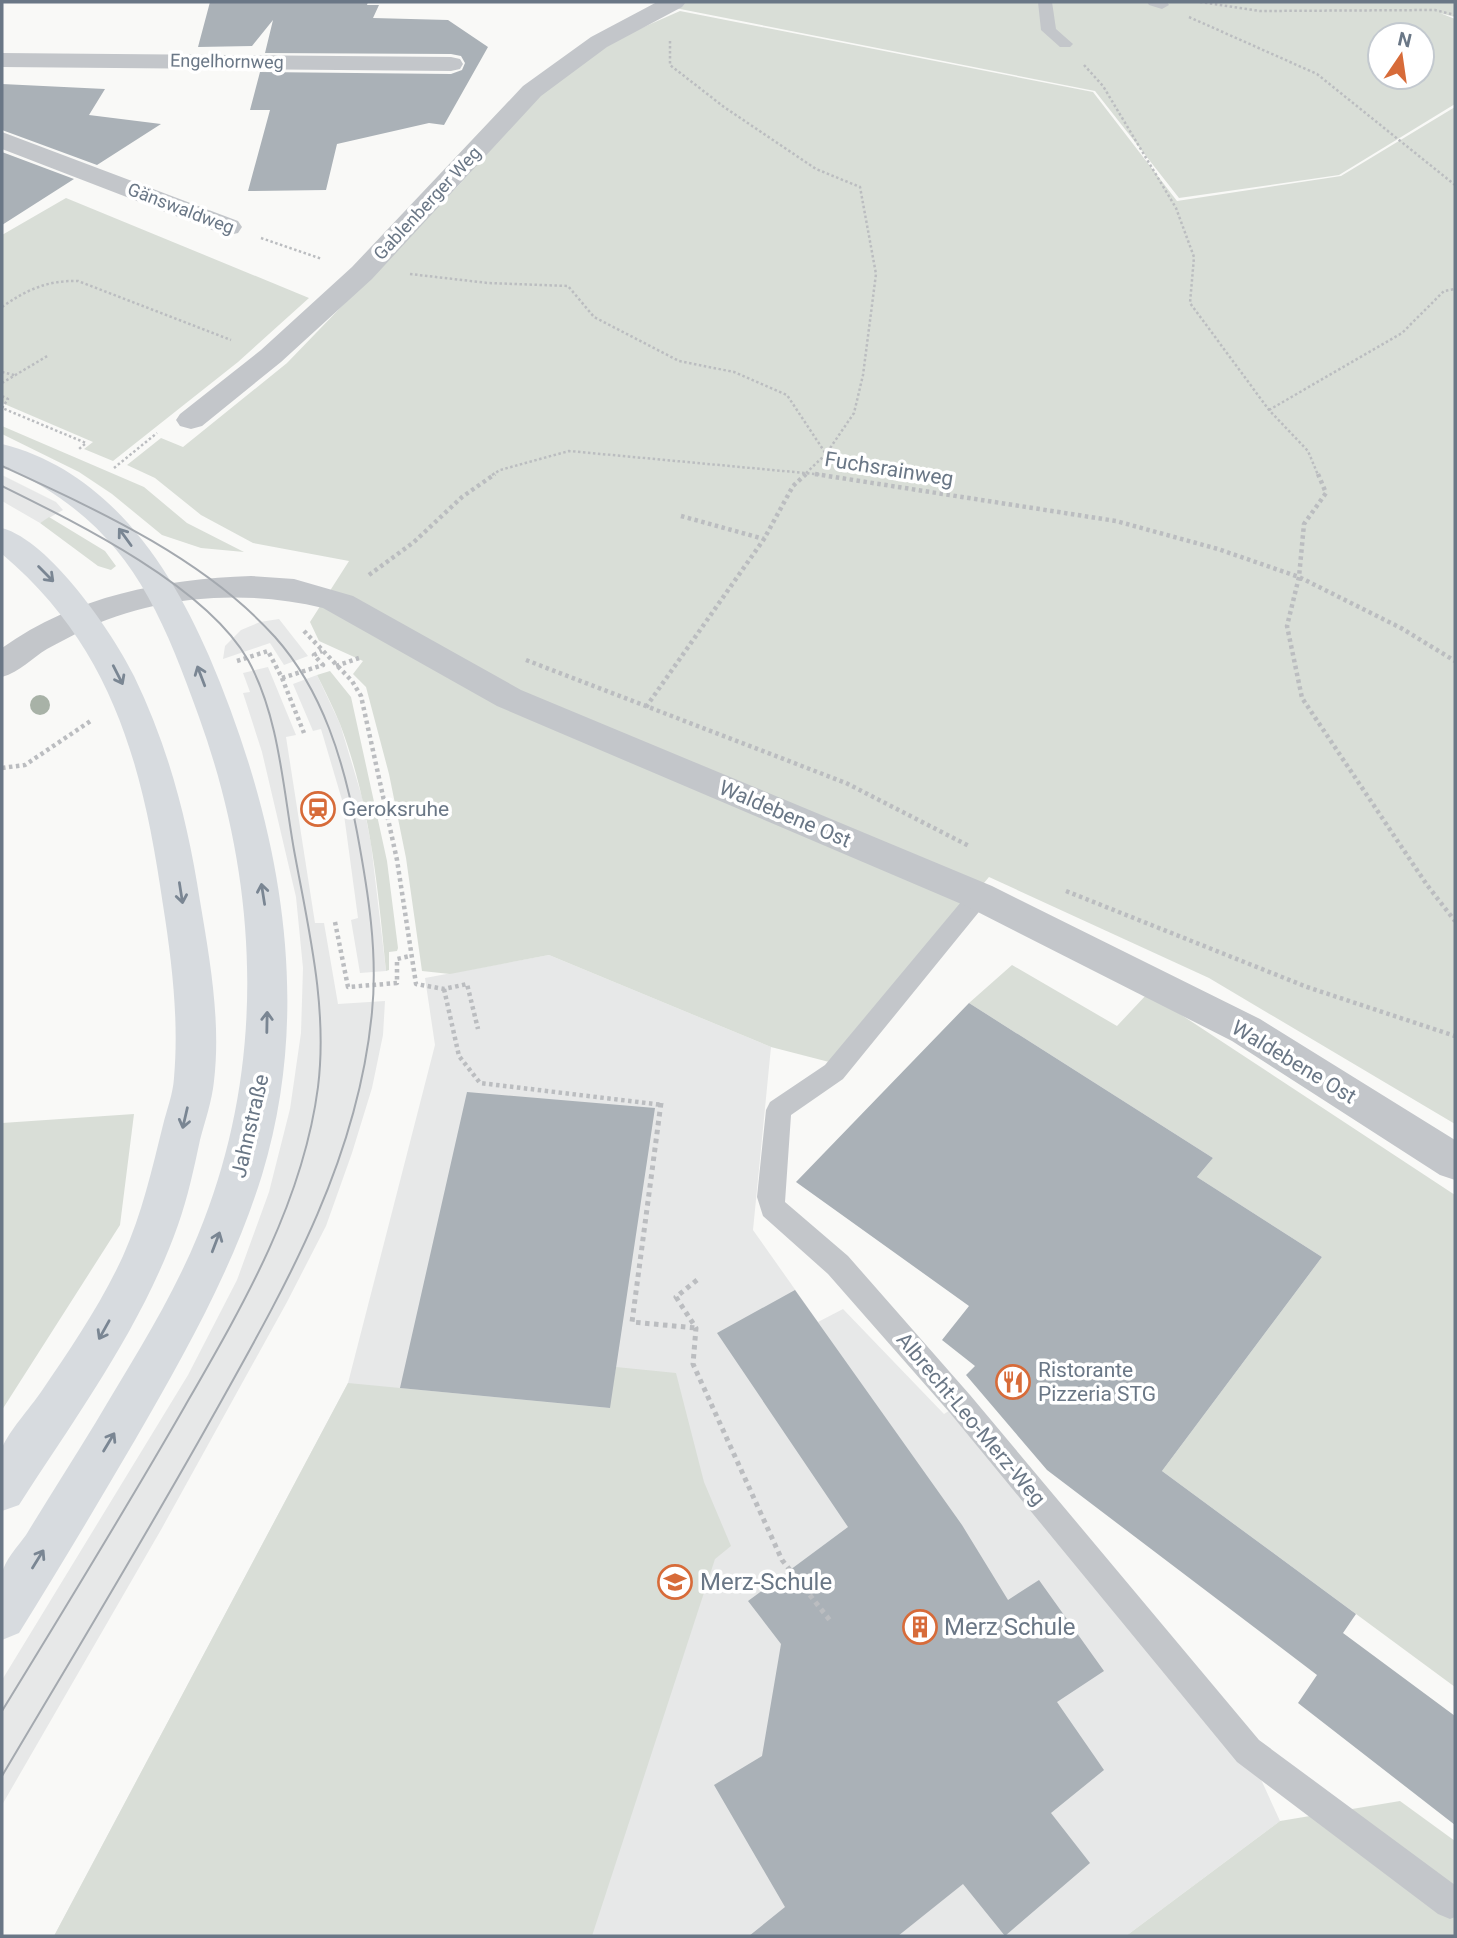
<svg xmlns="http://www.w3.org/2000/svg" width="1457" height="1938" viewBox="0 0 1457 1938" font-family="Roboto,sans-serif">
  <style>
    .built { fill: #e7e8e8 }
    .green { fill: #d9ded7; fill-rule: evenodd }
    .building { fill: #aab1b7 }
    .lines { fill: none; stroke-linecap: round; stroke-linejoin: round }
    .path-far2 { stroke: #bbbdc0; stroke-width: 2.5; stroke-dasharray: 2.5 2.5; stroke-linecap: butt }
    .path-far1 { stroke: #bbbdc0; stroke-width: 4.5; stroke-dasharray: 3.5 3.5; stroke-linecap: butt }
    .path { stroke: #bbbdc0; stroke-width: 5; stroke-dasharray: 4.5 4.5; stroke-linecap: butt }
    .lane { fill: #c3c6ca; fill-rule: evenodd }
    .street { fill: #c3c6ca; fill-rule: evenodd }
    .secondary { fill: #d7dbdf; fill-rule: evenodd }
    .tram { stroke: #a4a9af; stroke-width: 2 }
    .tree { fill: #a8b2a7 }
    .oneway { stroke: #7a8693 }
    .labels { text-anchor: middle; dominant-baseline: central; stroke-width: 7; stroke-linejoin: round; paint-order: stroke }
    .far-street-label { font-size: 18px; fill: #6a7786; stroke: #fff }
    .street-label { font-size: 21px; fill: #6a7786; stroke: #fff }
    .poi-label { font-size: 21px; fill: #6a7786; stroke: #fff; text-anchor: start }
    .near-poi-label { font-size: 24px; fill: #6a7786; stroke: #fff; text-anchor: start }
  </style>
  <rect width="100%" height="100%" fill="#f9f9f7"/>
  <!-- built -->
  <path class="built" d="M2 475 56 502 63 510 40 523 2 501Z
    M279 619 308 656 284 665 270 643 223 659 225 646 241 630 260 622Z
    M268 667 296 735 286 737 315 923H324L338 1004 385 1001 383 1035 372 1088 352 1153 326 1226 287 1302 162 1528 2 1805V1680L188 1375 237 1280 269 1192 290 1109 301 1033 303 968 296 897 262 752 243 693 250 692 243 673Z
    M317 675 340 724 362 797 371 844 386 971 360 973 351 920 358 918 342 800 321 729 313 731 293 684Z
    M549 955 771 1047 753 1230 818 1322 843 1309 944 1414 960 1404 1248 1751 1280 1821 1126 1936H54L348 1383 435 1045 425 978Z"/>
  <!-- green -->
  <path class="green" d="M681 2H1455V17L1440 13 1455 19V104L1339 175 1179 198 1095 91 670 7ZM1380 35H1422V77H1380Z
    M680 11 1093 92 1177 201 1341 176 1455 107V1124L1209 978 989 877 833 1063 771 1047 549 955 450 974 422 971 406 858 389 774 366 687 353 674 363 661 319 641 310 622 349 561 253 543 201 515 155 478 127 465 161 438 183 447 287 363 458 186 542 92 612 41Z
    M66 198 309 298 238 362 113 461 84 449 93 442 2 403V235Z
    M2 426 144 487 187 523 244 552 201 548 162 535 112 494 79 472 2 434Z
    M49 517 105 551 116 566 111 570 98 566 40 523Z
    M330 671 351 697 387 861 398 948 397 951 389 952V970L386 971C378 887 370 803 340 724 333 707 325 691 317 675Z
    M1012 965 1117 1026 1148 993 1455 1195V1687L1162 1471 1322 1257 1197 1177 1213 1158 969 1003Z
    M134 1114 120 1225 2 1410V1123Z
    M616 1367 676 1373 704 1482 731 1546 715 1559 592 1936H54L348 1383 609 1408Z
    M1400 1801 1455 1841V1936H1126L1280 1821Z"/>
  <!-- building -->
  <path class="building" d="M210 2H368L367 5H379L373 18 448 20 488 47 444 125 429 123 337 144 326 190 248 191 270 110H250L260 72 451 74 462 70 465 63 461 56 451 54 265 53 273 20 252 46 198 47Z
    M2 84 105 89 89 115 161 124 97 165 2 130Z
    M2 152 74 179 2 225Z
    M969 1003 1213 1158 1197 1177 1322 1257 1162 1471 1356 1614 1343 1633 1455 1716V1825L1298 1703 1317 1675 1047 1470 966 1375 975 1366 942 1340 969 1306 796 1182Z
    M467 1092 655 1108 610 1408 400 1388Z
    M795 1290 962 1525 1008 1600 1039 1580 1104 1671 1057 1702 1104 1770 1051 1813 1090 1863 1005 1936 963 1884 898 1936H749L785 1907 714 1785 762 1756 781 1644 748 1601 848 1527 717 1333Z"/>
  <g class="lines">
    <!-- path-far2 -->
    <path class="path-far2" d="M1200 2 1260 11 1435 10 1455 15
      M1189 17 1317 74 1455 185
      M670 41V65L724 107 816 169 860 187 876 274 863 375 854 413 826 454 804 475
      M1084 65 1103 86 1176 208 1194 257 1190 303 1269 410 1308 451 1318 475
      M261 238 322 259
      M410 274 488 283 568 286 594 317 679 361 734 372 787 395 826 454
      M2 307C26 290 48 280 78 281L231 340
      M2 372 14 375
      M2 383 49 355
      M2 396 8 399 2 408 86 443 79 449
      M1269 410 1402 333 1444 291 1455 289
      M114 468 157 433
      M492 475 500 470 569 451 826 475"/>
    <!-- path-far1 -->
    <path class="path-far1" d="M815 474 1116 521 1218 549 1299 577 1401 628 1455 661
      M1318 474 1326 493 1304 524 1299 577 1287 626 1302 698 1427 885 1455 921
      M681 516 764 539
      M369 575 414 542 462 497 495 474
      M304 631 352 681 361 696 397 860 416 984 444 989 467 984 478 1029
      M526 660 846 783 969 846
      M237 661 268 651 282 678 323 665 314 655 322 651
      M336 666 359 658
      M282 678 304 733
      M646 707 764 539 793 486 806 474
      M2 768 25 765 92 720
      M1066 891 1307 987 1455 1036
      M335 922 348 987 397 983V959L410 956
      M444 989 459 1056 480 1083 663 1105"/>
    <!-- path -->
    <path class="path" d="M661 1103 632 1322 696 1328
      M697 1280 676 1297 696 1328 693 1364 782 1560 832 1623"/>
    <!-- lane -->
    <path class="lane" d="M1038 2H1052L1056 29 1073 44 1070 47H1060L1041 30Z
      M1147 2H1167L1169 5 1162 9 1149 5Z
      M979 887 987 890 991 896 987 902 843 1079 791 1115 785 1202 848 1256 970 1395 1259 1740 1455 1885V1917L1450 1919 1438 1914 1237 1762 950 1413 828 1274 763 1216 757 1197 766 1110 770 1102 825 1065 971 890Z"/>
    <!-- street -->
    <path class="street" d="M657 2H686L682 7 607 47 541 96 372 279 281 362 202 426 191 429 180 426 176 420 180 414 261 350 352 267 523 86 591 37Z
      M2 53 451 57 460 59 463 64 460 69 451 71 2 67Z
      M2 132 238 221 242 227 238 233 229 235 220 233 2 149Z
      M251 576 294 579 353 596 521 690 992 886 1260 1019 1455 1140V1180L1440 1175 1232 1041 966 906 497 706 323 608C245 589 154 595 81 631 70 637 58 643 47 649 32 658 20 672 2 677V648C75 596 163 579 251 576Z"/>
    <!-- secondary -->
    <path class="secondary" d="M2 444C106 470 169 563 209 656 279 820 315 1001 262 1175 233 1269 184 1355 135 1440 97 1505 59 1569 19 1633L2 1640C1 1620 0 1594 2 1574 4 1561 18 1546 26 1535 49 1497 73 1460 96 1422 132 1361 171 1301 198 1235 267 1068 260 886 199 717 156 597 122 521 2 465Z
      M2 528C50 541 113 633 134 676 169 748 188 823 200 901 210 960 221 1022 214 1081 212 1101 205 1121 200 1140 194 1168 188 1197 178 1225 142 1327 77 1415 19 1505L2 1511C1 1497 0 1461 2 1448 9 1431 30 1408 41 1392 71 1348 101 1304 123 1256 142 1214 152 1169 163 1125 167 1109 173 1094 174 1078 179 1021 172 962 163 905 143 766 113 648 2 554Z"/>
    <!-- tram -->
    <path class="tram" d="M2 466C97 510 204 558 275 637 323 691 344 762 357 832 368 891 378 952 372 1012 358 1161 285 1287 214 1414 146 1536 73 1656 2 1776
      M2 486C77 523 206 586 248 660 279 716 283 788 294 850 308 927 328 1007 318 1087 303 1203 242 1307 185 1406 126 1509 64 1610 2 1711"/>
  </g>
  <!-- trees -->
  <circle class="tree" cx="40" cy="705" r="10"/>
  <!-- one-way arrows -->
  <defs><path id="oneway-shaft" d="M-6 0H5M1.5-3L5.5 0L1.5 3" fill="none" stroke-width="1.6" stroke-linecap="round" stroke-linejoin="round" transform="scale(1.75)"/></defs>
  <g class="oneway">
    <use href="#oneway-shaft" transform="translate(125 537) rotate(-126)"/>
    <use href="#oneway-shaft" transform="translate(46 574) rotate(45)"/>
    <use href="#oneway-shaft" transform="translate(118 675) rotate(63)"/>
    <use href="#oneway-shaft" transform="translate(201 676) rotate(-111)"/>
    <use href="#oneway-shaft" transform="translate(181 893) rotate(81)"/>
    <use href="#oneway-shaft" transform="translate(263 894) rotate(-99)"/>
    <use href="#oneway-shaft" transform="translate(267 1022) rotate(-89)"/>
    <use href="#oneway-shaft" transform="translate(185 1118) rotate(103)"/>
    <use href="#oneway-shaft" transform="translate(216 1242) rotate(-69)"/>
    <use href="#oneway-shaft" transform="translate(104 1330) rotate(119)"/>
    <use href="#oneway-shaft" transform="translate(109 1442) rotate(-59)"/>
    <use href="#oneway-shaft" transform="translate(38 1559) rotate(-58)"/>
  </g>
  <!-- icons -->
  <defs>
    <g id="station-ring" transform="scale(1.75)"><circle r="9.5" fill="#fff" stroke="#d76b39" stroke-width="1.5"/><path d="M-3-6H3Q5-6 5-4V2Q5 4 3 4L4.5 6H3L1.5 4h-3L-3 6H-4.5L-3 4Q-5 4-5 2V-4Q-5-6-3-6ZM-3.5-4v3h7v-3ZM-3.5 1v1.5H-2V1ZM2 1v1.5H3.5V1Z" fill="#d76b39"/></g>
    <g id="restaurant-ring" transform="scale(1.75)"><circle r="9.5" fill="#fff" stroke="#d76b39" stroke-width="1.5"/><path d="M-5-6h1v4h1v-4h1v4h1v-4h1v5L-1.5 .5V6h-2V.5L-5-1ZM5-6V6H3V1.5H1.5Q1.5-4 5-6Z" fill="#d76b39"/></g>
    <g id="school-ring" transform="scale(1.75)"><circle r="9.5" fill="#fff" stroke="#d76b39" stroke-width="1.5"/><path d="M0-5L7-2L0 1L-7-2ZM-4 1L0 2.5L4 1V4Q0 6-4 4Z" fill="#d76b39"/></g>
    <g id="building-ring" transform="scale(1.75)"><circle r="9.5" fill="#fff" stroke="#d76b39" stroke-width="1.5"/><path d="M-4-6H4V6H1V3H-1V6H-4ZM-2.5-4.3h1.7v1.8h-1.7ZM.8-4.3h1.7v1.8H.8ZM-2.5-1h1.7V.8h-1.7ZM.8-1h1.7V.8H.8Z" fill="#d76b39"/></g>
  </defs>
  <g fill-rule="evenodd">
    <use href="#station-ring" x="318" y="809"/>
    <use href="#restaurant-ring" x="1013" y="1382"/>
    <use href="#school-ring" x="675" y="1582"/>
    <use href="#building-ring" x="920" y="1627"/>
  </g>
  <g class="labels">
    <!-- far-street labels -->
    <g class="far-street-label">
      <text transform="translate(227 61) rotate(1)">Engelhornweg</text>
      <text transform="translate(427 203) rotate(-47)">Gablenberger Weg</text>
      <text transform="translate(181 208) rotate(21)">Gänswaldweg</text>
    </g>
    <!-- street labels -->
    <g class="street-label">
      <text transform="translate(889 469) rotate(9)">Fuchsrainweg</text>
      <text transform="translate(785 814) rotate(23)">Waldebene Ost</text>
      <text transform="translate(1294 1062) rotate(31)">Waldebene Ost</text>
      <text transform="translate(250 1126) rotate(-77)">Jahnstraße</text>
      <text transform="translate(971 1419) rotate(50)">Albrecht-Leo-Merz-Weg</text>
    </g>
    <!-- poi labels -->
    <g class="poi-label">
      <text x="342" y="809">Geroksruhe</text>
      <text x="1038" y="1370">Ristorante<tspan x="1038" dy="24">Pizzeria STG</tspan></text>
    </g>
    <!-- near-poi labels -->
    <g class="near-poi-label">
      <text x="700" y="1582">Merz-Schule</text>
      <text x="944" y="1627">Merz Schule</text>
    </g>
  </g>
  <!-- border -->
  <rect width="1457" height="1938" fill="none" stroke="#6a7786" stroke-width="7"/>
  <!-- north arrow -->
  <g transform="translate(1401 56) rotate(13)"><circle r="33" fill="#ffffff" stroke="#c3c9cf" stroke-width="2"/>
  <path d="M0-5L12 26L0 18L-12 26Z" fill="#d76b39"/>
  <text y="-10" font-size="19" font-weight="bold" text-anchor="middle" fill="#6a7786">N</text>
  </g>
</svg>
